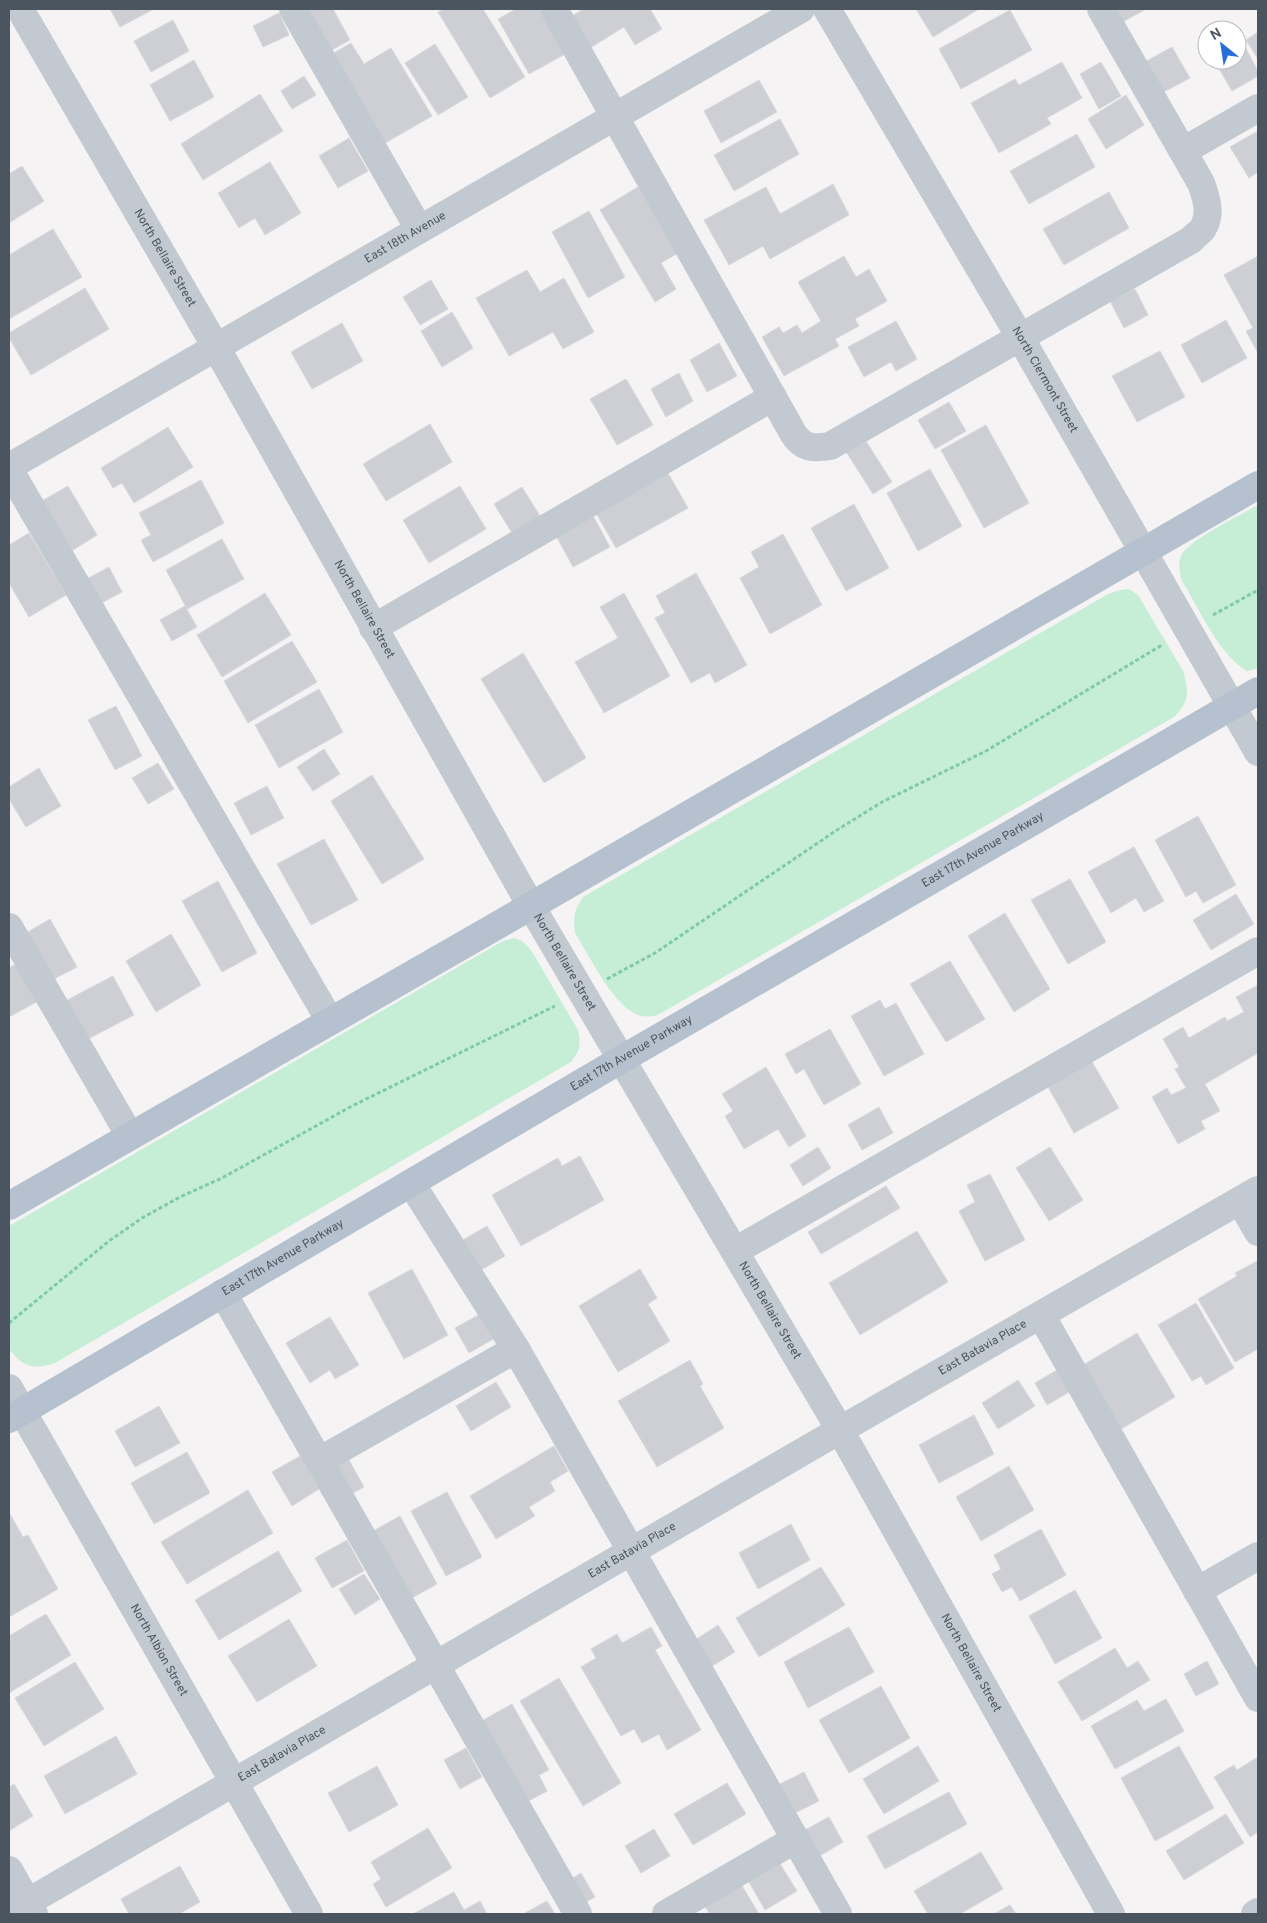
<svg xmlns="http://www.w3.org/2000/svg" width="1267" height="1923" viewBox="0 0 1267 1923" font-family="Overpass,sans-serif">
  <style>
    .green { fill: #c6eed7 }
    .building { fill: #cdcfd4; stroke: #d7d9dd }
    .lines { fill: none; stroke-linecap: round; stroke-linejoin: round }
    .path { stroke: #7fcaa9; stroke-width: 3; stroke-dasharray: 4 2.5; stroke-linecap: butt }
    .minor { stroke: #c2c9d0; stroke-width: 28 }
    .major { stroke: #b5c1cf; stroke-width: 28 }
    .labels { text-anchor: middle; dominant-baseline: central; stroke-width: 4; stroke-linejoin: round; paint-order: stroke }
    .street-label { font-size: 12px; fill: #4b555f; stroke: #fff }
  </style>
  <rect width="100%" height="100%" fill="#f5f3f3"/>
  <!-- green -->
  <path class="green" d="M1258 505V668L1247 671C1219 655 1198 607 1181 579 1180 571 1178 564 1181 556 1188 540 1241 515 1258 505Z
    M1129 589 1138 595 1183 671C1189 692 1190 701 1174 717L656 1016C651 1016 645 1017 641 1016 615 1010 589 955 575 933 573 918 574 910 583 897L1108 594 1120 590Z
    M514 938 522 941 531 950 578 1030C581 1045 580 1051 571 1062L55 1363C33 1370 23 1367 9 1349V1226L503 941Z"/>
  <!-- building -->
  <path class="building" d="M110 9H154L120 27Z
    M302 9H333L350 40 326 53Z
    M444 9H483L525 77 490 98 438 12Z
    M513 9H542L567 53 529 74 498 19 514 10Z
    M584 9H650L662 29 635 45 624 27 585 51 566 19Z
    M916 9H979L933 37Z
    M1110 9H1146L1119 24Z
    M1010 10 1032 50 961 89 939 49Z
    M279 13 289 35 263 47 253 26Z
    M173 20 189 51 151 72 134 41Z
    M1258 32V59L1246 40Z
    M1238 34 1258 71V76L1232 91 1214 60H1237Z
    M351 43 364 64 391 48 432 116 380 146 327 57Z
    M435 44 468 97 438 115 405 63Z
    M1172 47 1190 78 1158 95 1141 64Z
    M194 60 214 97 170 121 150 85Z
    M1062 62 1082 98 1047 118 1051 124 999 153 971 103 1015 79 1019 85Z
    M1101 62 1121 96 1099 109 1080 74Z
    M304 76 316 95 292 109 281 91Z
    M759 80 777 112 721 143 704 111Z
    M260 94 283 131 203 180 181 144Z
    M1126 95 1144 125 1106 149 1088 119Z
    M780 119 799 154 734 191 714 155Z
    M1258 131V172L1249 178 1230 147Z
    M1077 134 1095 167 1029 204 1010 171Z
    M349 138 368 171 338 188 319 156Z
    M270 162 301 213 265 235 255 218 239 228 218 193Z
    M22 166 44 201 9 223V174Z
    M833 184 849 215 770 259 763 246 729 265 704 220 766 187 780 214Z
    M638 187 678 253 661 263 676 289 655 302 600 210Z
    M1109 192 1129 228 1064 265 1043 229Z
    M589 211 625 277 588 298 552 232Z
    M53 229 82 277 9 319V255Z
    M844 256 856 277 869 269 887 301 855 319 859 326 835 339 839 346 784 376 762 337 779 327 783 333 797 325 802 333 821 321 798 282Z
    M1258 256V353L1246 331 1253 328 1224 275Z
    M527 270 540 292 564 278 594 332 563 349 553 332 509 356 476 298Z
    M431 280 448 309 420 325 403 297Z
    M85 288 109 329 31 375 9 338V333Z
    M1135 289 1148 315 1124 328 1110 301Z
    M452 312 473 348 442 367 421 331Z
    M1226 320 1247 358 1202 383 1181 345Z
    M896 321 917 359 896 371 891 362 864 377 848 347Z
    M342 323 363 361 312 389 291 352Z
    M719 343 737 376 707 392 690 360Z
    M1160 351 1185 397 1137 422 1112 376Z
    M679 373 693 401 666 417 651 389Z
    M626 379 653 425 617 445 590 399Z
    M949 402 966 431 935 449 918 420Z
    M430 424 452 462 386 501 363 464Z
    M986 425 1029 503 984 528 941 450Z
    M168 427 193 467 134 503 122 483 113 488 101 468Z
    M864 438 892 482 873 494 845 450Z
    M930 469 962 526 918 551 887 493Z
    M668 473 688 508 616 548 596 513Z
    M201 480 224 523 153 562 141 540 151 535 139 513Z
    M68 486 97 535 70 552 40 502Z
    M460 486 486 529 429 563 403 520Z
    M522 487 540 516 512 533 494 504Z
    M854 504 889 568 846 591 811 528Z
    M590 510 610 547 573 567 553 530Z
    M29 533 66 595 29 617 9 583V545Z
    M783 534 822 605 770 634 740 578 759 567 751 552Z
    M222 539 244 579 187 609 166 570Z
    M109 567 122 592 94 607 81 582Z
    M696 573 747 665 715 683 710 673 691 683 655 618 665 613 656 596Z
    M265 593 291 635 222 677 197 635Z
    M624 593 670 676 604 713 575 662 618 638 600 607Z
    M185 606 197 627 172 641 160 620Z
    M292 641 317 682 248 723 224 681Z
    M523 653 586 758 544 783 481 679Z
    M319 689 343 732 279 768 255 725Z
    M116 706 142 756 115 770 88 720Z
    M324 749 340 774 313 791 297 767Z
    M158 763 174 789 148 804 132 778Z
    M39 768 61 806 26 827 9 799V787Z
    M372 775 424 859 382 884 331 801Z
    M267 786 284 818 251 835 234 803Z
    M1198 816 1236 885 1203 903 1196 891 1186 897 1155 840Z
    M324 839 358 900 311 925 277 864Z
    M1134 847 1164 901 1144 912 1136 898 1111 913 1088 872Z
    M1070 879 1106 942 1068 964 1031 900Z
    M218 881 257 953 222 972 182 901Z
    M1236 894 1254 924 1211 950 1193 920Z
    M1005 913 1050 989 1014 1012 968 936Z
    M50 919 77 967 52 980 26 933Z
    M171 934 201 985 156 1012 126 961Z
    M950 961 985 1019 946 1042 910 984Z
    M19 962 40 1000 9 1017V968Z
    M113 976 134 1015 88 1039 67 1000Z
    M1258 985V1053L1205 1084 1220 1111 1201 1121 1205 1129 1178 1144 1152 1097 1167 1088 1171 1095 1186 1088 1175 1069 1179 1067 1163 1039 1183 1027 1189 1038 1225 1017 1227 1021 1244 1012 1236 997Z
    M880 1000 885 1009 896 1003 924 1054 884 1076 851 1016Z
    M830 1029 861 1084 824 1105 804 1069 796 1074 785 1054Z
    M1091 1060 1119 1108 1074 1133 1047 1085Z
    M766 1067 806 1136 789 1147 778 1129 744 1149 725 1116 733 1111 722 1094Z
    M879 1107 893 1133 862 1150 848 1125Z
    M818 1147 831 1168 803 1186 790 1165Z
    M1050 1147 1083 1200 1049 1221 1016 1168Z
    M580 1156 604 1200 521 1246 492 1195 558 1158 562 1166Z
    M990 1174 1025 1240 985 1261 959 1211 975 1202 967 1185Z
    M886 1186 900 1208 821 1254 808 1232Z
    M487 1226 505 1256 474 1274 456 1244Z
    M917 1231 948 1282 860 1335 829 1283Z
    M1257 1261 1258 1264V1349L1235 1362 1198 1299 1237 1276 1235 1273Z
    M412 1269 448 1335 404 1359 368 1293Z
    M640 1269 657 1298 648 1304 670 1341 618 1372 579 1306Z
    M1196 1303 1234 1368 1206 1385 1201 1376 1192 1381 1158 1325Z
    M482 1313 495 1338 469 1353 455 1328Z
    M330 1317 359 1365 335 1379 330 1370 310 1383 286 1343Z
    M1137 1333 1175 1397 1116 1432 1078 1368Z
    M690 1360 703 1384 700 1386 724 1428 657 1467 618 1401Z
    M1057 1370 1069 1392 1047 1405 1035 1383Z
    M1018 1380 1035 1406 998 1429 982 1403Z
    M496 1382 511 1407 471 1431 456 1406Z
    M159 1406 180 1443 135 1467 115 1431Z
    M974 1415 994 1454 939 1483 919 1445Z
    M554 1446 568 1471 550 1482 555 1491 529 1507 535 1516 496 1539 470 1496Z
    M187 1452 210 1493 154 1524 131 1483Z
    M300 1456 319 1489 292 1506 272 1472Z
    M349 1460 364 1487 344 1498 328 1472Z
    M1009 1466 1034 1510 981 1541 956 1497Z
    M248 1490 273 1533 187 1584 161 1542Z
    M447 1492 482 1557 446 1576 411 1511Z
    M9 1512 23 1537 28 1535 58 1589 9 1617Z
    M400 1516 437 1584 401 1604 364 1536Z
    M791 1524 810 1560 758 1589 739 1553Z
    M1041 1529 1066 1575 1020 1601 1012 1587 1002 1592 992 1574 1001 1569 994 1555Z
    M347 1540 364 1571 332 1588 315 1558Z
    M278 1551 302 1591 219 1640 195 1600Z
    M821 1567 845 1605 759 1657 736 1618Z
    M364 1574 380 1599 355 1615 339 1589Z
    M1075 1590 1102 1638 1055 1664 1029 1616Z
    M46 1614 71 1655 9 1693V1636Z
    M289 1619 317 1666 257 1702 228 1656Z
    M718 1625 735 1652 709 1668 692 1642Z
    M651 1627 662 1646 655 1650 701 1730 667 1750 659 1734 642 1743 634 1729 621 1736 581 1667 596 1658 591 1649 617 1634 622 1643Z
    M849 1627 874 1672 808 1708 784 1662Z
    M1115 1648 1127 1668 1138 1661 1150 1680 1082 1721 1058 1682Z
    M1207 1661 1219 1684 1196 1696 1184 1674Z
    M75 1662 104 1709 44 1746 15 1698Z
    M559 1678 621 1783 583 1806 520 1701Z
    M881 1686 910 1738 849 1773 819 1720Z
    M1166 1699 1184 1731 1115 1769 1091 1726 1137 1700 1144 1711Z
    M512 1704 549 1770 539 1775 547 1791 521 1805 476 1724Z
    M116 1736 137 1774 65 1814 44 1776Z
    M918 1746 939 1781 884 1814 863 1779Z
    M1179 1746 1214 1808 1155 1841 1121 1778Z
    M466 1748 482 1777 460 1789 444 1760Z
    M1258 1757V1832L1250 1837 1214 1777 1234 1765 1237 1770Z
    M377 1766 398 1805 349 1832 328 1793Z
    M804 1772 819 1801 793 1814 778 1785Z
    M727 1783 746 1814 693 1845 674 1814Z
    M14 1784 33 1816 9 1831V1787Z
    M949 1792 967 1824 885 1869 867 1836Z
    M1226 1814 1244 1843 1184 1880 1166 1851Z
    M829 1817 843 1842 818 1857 803 1831Z
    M428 1828 452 1868 386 1907 373 1884 381 1879 371 1862Z
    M654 1829 670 1856 641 1873 625 1846Z
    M981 1852 1003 1889 960 1914H928L914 1891Z
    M780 1864 797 1891 765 1910 749 1882Z
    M180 1866 200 1902 179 1914H129L121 1899Z
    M581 1873 595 1897 581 1905 568 1881Z
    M741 1884 759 1914H710L704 1905Z
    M454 1892 464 1910 480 1901 487 1914H413Z
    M547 1901 555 1914H523Z
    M1010 1905 1016 1914H994Z"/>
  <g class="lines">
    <!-- path -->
    <path class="path" d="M1213 615 1258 590
      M607 979 655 953 837 830 882 802 986 751 1162 645
      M9 1323 109 1241 142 1218 180 1197 222 1178 352 1106 555 1006"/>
    <!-- minor -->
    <g class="minor">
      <path id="s1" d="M20 9 216 347 531 906 840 1430 1111 1914"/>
      <path d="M293 9 419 229"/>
      <path d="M554 9 793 433C802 448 813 449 830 446L1191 240C1194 236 1200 233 1203 228 1212 214 1206 197 1201 183L1101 9"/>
      <path id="s2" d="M827 9 1020 337 1258 752"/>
      <path d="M1183 151 1258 108"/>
      <path id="s3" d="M9 467 801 9"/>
      <path d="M9 469 330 1021"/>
      <path d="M373 628 773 397"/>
      <path d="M9 927 130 1136"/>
      <path d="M411 1183 516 1349 838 1914"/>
      <path d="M1240 1201 1258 1232"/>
      <path d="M735 1251 1258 951"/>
      <path d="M223 1293 578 1914"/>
      <path d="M1041 1315 1258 1698"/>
      <path id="s4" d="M9 1388 309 1914"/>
      <path d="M319 1461 516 1349"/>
      <path d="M1197 1591 1258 1556"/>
      <path d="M9 1870 34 1914"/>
      <path id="s5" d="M9 1913 840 1430 1258 1190"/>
      <path d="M666 1914 796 1839"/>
      <path d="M1255 1914 1258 1912"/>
    </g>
    <!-- major -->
    <g class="major">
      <path d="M9 1206 531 906 1258 485"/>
      <path id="s6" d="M9 1419 622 1059 1258 691"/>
    </g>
  </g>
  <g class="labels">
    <!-- street labels -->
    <g class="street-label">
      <text stroke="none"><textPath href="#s3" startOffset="458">East 18th Avenue</textPath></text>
      <text stroke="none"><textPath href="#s1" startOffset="288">North Bellaire Street</textPath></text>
      <text stroke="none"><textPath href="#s2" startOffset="430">North Clermont Street</textPath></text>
      <text stroke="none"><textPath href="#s1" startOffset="692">North Bellaire Street</textPath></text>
      <text stroke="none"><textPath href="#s6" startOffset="1128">East 17th Avenue Parkway</textPath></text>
      <text stroke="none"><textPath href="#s1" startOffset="1098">North Bellaire Street</textPath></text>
      <text stroke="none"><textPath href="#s6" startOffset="722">East 17th Avenue Parkway</textPath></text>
      <text stroke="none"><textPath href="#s6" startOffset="318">East 17th Avenue Parkway</textPath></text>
      <text stroke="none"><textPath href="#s1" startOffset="1502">North Bellaire Street</textPath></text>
      <text stroke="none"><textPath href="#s5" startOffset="1126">East Batavia Place</textPath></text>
      <text stroke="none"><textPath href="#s5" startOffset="721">East Batavia Place</textPath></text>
      <text stroke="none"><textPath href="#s4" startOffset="302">North Albion Street</textPath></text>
      <text stroke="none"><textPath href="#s1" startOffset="1908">North Bellaire Street</textPath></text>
      <text stroke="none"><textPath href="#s5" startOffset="316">East Batavia Place</textPath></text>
    </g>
  </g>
  <!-- border -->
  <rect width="1267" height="1923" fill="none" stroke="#4b555f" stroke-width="20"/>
  <!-- north arrow -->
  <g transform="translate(1222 45) rotate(330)"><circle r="24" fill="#ffffff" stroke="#b7bbbf"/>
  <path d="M0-4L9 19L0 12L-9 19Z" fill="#286eda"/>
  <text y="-8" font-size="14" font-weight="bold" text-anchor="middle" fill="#4b555f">N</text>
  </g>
</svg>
